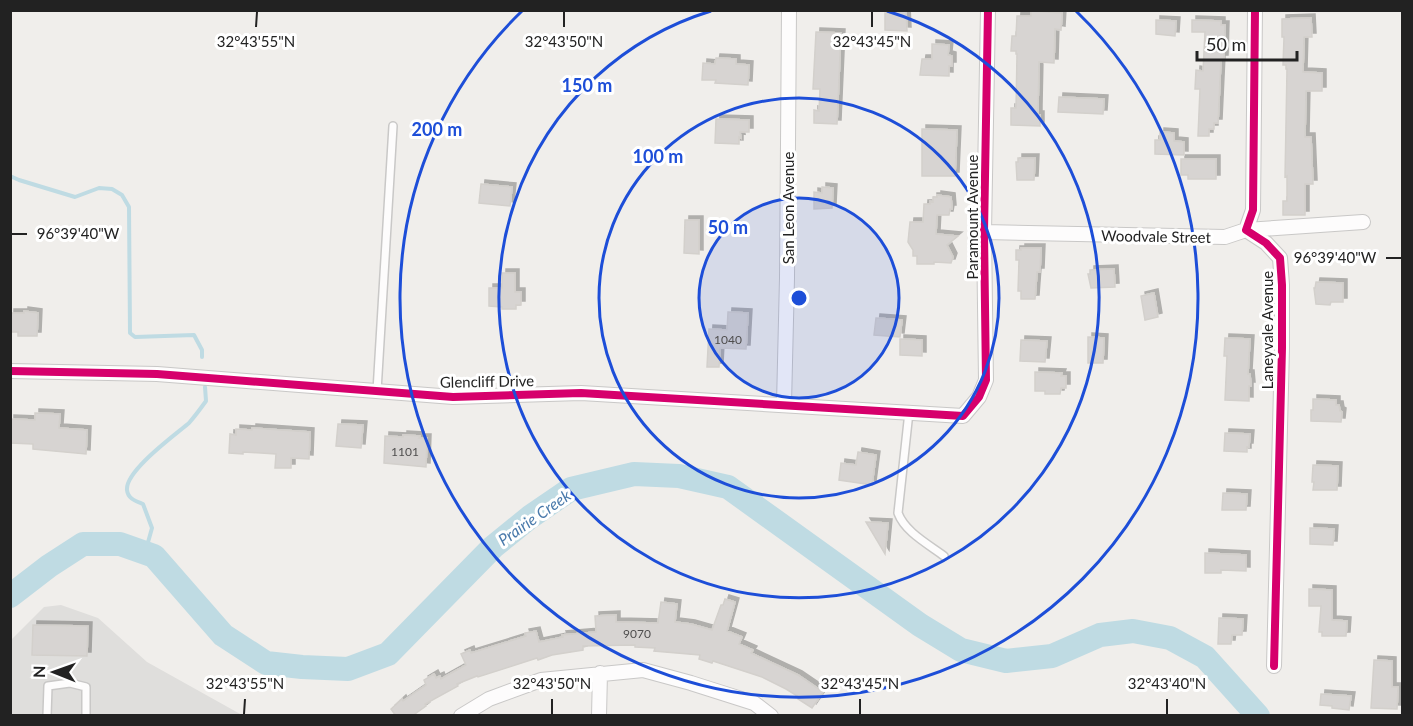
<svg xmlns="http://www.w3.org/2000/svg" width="1413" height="726" viewBox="0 0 1413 726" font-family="Lato,sans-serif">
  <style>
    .residential { fill: #dfdedc }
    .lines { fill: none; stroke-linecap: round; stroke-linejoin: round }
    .stream { stroke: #bfdbe3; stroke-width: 4 }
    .river { stroke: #bfdbe3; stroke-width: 24 }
    .building { fill: #d7d4d2; stroke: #d3d0cc; stroke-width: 1.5; filter: url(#shadow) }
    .lane-casing { stroke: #c9c8c7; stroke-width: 10 }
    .street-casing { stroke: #c9c8c7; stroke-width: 16 }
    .lane { stroke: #fdfcfc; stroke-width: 7 }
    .street { stroke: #fdfcfc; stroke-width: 14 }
    .cycleway-casing { stroke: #fff; stroke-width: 11 }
    .cycleway { stroke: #d6006c; stroke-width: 8 }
    .ticks { fill: none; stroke: #222; stroke-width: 2 }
    .ring { fill: none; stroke: #1d4ed8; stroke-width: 3 }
    .labels { text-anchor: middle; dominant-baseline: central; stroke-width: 6; stroke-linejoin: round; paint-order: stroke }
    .number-label { font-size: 12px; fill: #4f4e4e }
    .street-label { font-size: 15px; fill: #222; stroke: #fff }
    .water-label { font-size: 16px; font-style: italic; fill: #4a7aab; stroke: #fff }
    .ticks-label { font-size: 15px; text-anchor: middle; fill: #222; stroke: #fff; stroke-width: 6; stroke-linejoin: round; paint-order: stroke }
    .centre { fill: #1d4ed8; stroke: #fff; stroke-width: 3 }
    .ring-label { font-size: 18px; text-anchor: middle; font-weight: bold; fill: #1d4ed8; stroke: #fff; stroke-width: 6; stroke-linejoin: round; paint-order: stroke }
  </style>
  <defs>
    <filter id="shadow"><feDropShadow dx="4" dy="-4" stdDeviation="0" flood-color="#0004"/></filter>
  </defs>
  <rect width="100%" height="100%" fill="#f0eeeb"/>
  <!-- residential -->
  <path class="residential" d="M61 605 98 618 147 662 242 715 11 716V640L44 607Z"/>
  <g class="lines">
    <!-- stream -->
    <path class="stream" d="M10 176 19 180 75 197 99 188 112 189 122 195 129 207 130 333 135 337 194 335 202 350V357
      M145 553 152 528 143 504C136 501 128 499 127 490 125 471 175 435 189 423 195 416 201 408 206 401L205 387"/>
    <!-- river -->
    <path class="river" d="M10 596 49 566 83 544H120L154 556 223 635 266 663 302 667 348 669 388 654 493 547 530 517 571 489 634 474 679 476 728 487 920 625 961 650 1006 661 1052 656 1100 635 1133 631 1170 638 1205 657 1258 716"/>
  </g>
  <!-- building -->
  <path class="building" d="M887 10H906L907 31 885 30V13H887Z
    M1031 11 1062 13 1061 30 1055 29 1054 63 1039 62 1038 109V115H1040V126L1011 125V108H1016L1017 54H1016V51H1011L1012 36H1016L1017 16H1031Z
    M1311 18 1312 37H1304L1303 72 1322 73V91H1306L1305 137H1311L1313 184H1305V215H1283V201H1287V176L1285 177 1287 69H1286V65H1283L1284 37H1282V19Z
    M1156 20 1176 21 1175 36 1156 34Z
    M1192 20 1221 21V25H1225L1224 59H1221L1218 123H1214V129H1209V136H1198L1200 89H1195L1196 70 1203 71 1205 32H1192Z
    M816 32 841 33 837 124 814 123V110L819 111 820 89H813Z
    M932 44 949 45 948 55 952 56V66H949V76L920 75 922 59H932Z
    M716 58 736 59V64L749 65 748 85 715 83 716 80H702L703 63 715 64Z
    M1059 97 1104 99 1103 114 1058 112Z
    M716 119 749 120V132H740L741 138 739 137V144L715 143Z
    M922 129 957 130 955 176H922Z
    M1160 132 1174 133V141L1184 142V155L1155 154V140H1160Z
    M1018 158H1035L1034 180H1017L1016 162H1018Z
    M1181 159H1216V179H1188V175H1181Z
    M481 184 512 187 510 206 479 203Z
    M822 187 833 188 832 208 814 209V192L822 193Z
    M937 195 951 197 952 209H950L949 215H937L936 234 958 236 947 245 953 257 951 263 934 262V264H917V256H913V250L908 242 910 222H923L924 204H930V201L933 202V197H937Z
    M685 220H699V254L684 253Z
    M1021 248H1041L1040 272H1037L1035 299H1021V291H1018L1019 260H1016V250H1021Z
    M1114 269 1115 287 1091 288 1088 274H1090V270Z
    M502 273H515V292H521V305H516V309H502V307L489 306V288H502Z
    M1316 282 1343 283V302H1331L1330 305 1316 304 1314 288H1315Z
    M1154 293 1158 317 1145 320 1141 296Z
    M24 311 38 313 37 336H18V332H10V313H24Z
    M728 312 748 313 746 349 720 348 719 367H707L709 329 727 330Z
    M876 318 902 320 900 337 874 335Z
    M1088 337 1104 338 1103 363H1088Z
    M1225 338 1250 339 1248 374H1250L1251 386H1249V401L1225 400 1227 356H1224Z
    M900 339 922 340V356L900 355Z
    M1021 340 1047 341 1045 362 1020 361Z
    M1035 372 1062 373 1061 376H1066V388H1061L1060 394H1045V391H1035Z
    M1313 399 1336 400V405H1339L1340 411 1342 412 1341 422 1311 421V410H1313Z
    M35 413 60 414 59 428 87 430 86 454 33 449V444L10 443V419L35 420Z
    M338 424 363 425 361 448 336 446Z
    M252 428 310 432 309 459 291 458V468H275L276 454 243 452V454L229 453 230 434 236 435V429L252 430Z
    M1225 433 1250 434 1249 447H1247V452L1224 451Z
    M403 435 420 436 419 438H427L426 467 384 463 385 436 403 437Z
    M858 452 876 455 872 485 839 480 841 463 856 465Z
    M1313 465 1338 466 1337 490H1313L1314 482H1312Z
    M1223 493 1247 494 1246 510H1222Z
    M866 522 888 523 885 554Z
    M1310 528 1334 529 1333 545 1310 544Z
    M1205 553 1246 555V571L1221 570V573H1205Z
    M1309 589 1332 590V620L1347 621 1346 636H1322V632H1319L1321 606H1309Z
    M725 599 735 602 727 631 742 637 739 644 753 650 751 653 798 675 823 692 812 708 798 699 799 697 786 689 762 677 713 661 712 663 699 659 700 655 654 651 655 648 635 647V645L583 646V650L552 655 538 660 537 658 478 677 477 676 457 684 458 686 425 704 426 706 412 716H396L391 709 402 699 403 701 426 685 424 680 434 674 436 678 440 676 441 679 466 665 461 654 470 650 471 653 526 636 525 633 536 631 539 642 563 637 562 635 596 632 595 616 616 615V622L658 623 661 602 677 604 675 622 691 624 712 630 721 605H723Z
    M1219 618 1243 619 1242 635H1232L1231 644H1218Z
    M33 625 88 626 87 656 32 655Z
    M1374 660 1392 661V687H1398L1397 709 1371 708Z
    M1321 694 1351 696 1349 710 1332 708V706L1320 705Z"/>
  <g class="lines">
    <!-- lane casing -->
    <g class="lane-casing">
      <path id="lane" d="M377 391 393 126
        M909 412 898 513C905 532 928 544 944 556
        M47 716 48 686 70 683 86 687V716"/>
    </g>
    <!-- street casing -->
    <g class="street-casing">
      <path id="street" d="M1255 10 1253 210 1246 230 1266 243 1280 258 1282 285V348L1274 666
        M984 232 1225 237 1246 230 1363 222
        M10 371 157 374 453 397 581 393 963 416 979 397 986 380 984 232 988 10
        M784 404 787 278 789 10
        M461 716 489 699 541 680 643 670 691 683 754 703 771 716
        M599 716 600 673"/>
    </g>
    <!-- lane -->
    <use href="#lane" class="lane"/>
    <!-- street -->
    <use href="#street" class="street"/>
    <!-- cycleway casing -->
    <g class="cycleway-casing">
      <path id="cycleway" d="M1255 10 1253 210 1246 230 1266 243 1280 258 1282 285V348L1274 666
        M10 371 157 374 453 397 581 393 963 416 979 397 986 380 984 232 988 10"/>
    </g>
    <!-- cycleway -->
    <use href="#cycleway" class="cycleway"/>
  </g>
  <!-- ticks -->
  <path class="ticks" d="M256 27 257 12M564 27V12M872 27V12M12 234H27M1386 258H1401M244 714 245 699M552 714V699M860 714V699M1167 714V699"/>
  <!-- distance rings -->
  <circle cx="799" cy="298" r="100" fill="#1d4ed8" fill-opacity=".12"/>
  <g class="ring">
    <circle cx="799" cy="298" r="100"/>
    <circle cx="799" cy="298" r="200"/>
    <path d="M887 11A300 300 0 1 1 711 11"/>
    <path d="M1076 11A399 399 0 1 1 522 11"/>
  </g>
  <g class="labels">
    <!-- number labels -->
    <g class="number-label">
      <text x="728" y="339">1040</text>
      <text x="405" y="451">1101</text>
      <text x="637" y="633">9070</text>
    </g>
    <!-- street labels -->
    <g class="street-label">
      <text transform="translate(788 208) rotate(-90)">San Leon Avenue</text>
      <text transform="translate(972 217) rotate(-90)">Paramount Avenue</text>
      <text transform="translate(1156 236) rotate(1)">Woodvale Street</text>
      <text transform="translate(1267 330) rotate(-90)">Laneyvale Avenue</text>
      <text transform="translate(487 381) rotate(-1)">Glencliff Drive</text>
    </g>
    <!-- water labels -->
    <g class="water-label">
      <text transform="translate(534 517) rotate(-35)">Prairie Creek</text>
    </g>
  </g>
  <g class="ticks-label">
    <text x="256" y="47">32°43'55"N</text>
    <text x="564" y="47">32°43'50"N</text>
    <text x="872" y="47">32°43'45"N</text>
    <text x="78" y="239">96°39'40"W</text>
    <text x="1335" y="263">96°39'40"W</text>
    <text x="245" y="689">32°43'55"N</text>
    <text x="552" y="689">32°43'50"N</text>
    <text x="860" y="689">32°43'45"N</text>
    <text x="1167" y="689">32°43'40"N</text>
  </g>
  <circle cx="799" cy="298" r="9" class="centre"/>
  <g class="ring-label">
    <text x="587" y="92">150 m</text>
    <text x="437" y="136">200 m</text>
    <text x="658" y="163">100 m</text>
    <text x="728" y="234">50 m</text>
  </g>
  <!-- border -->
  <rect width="1413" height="726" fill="none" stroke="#222222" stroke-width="24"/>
  <!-- north arrow -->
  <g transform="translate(54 672) rotate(271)" stroke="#ffffff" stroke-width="4.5" paint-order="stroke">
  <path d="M0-4.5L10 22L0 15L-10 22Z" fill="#222222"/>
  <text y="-9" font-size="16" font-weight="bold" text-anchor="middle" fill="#222222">N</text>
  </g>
  <!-- scale -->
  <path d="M1197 51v9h100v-9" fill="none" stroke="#222222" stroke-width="3"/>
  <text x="1206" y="51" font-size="18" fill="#222222" stroke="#ffffff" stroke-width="4.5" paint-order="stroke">50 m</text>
</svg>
